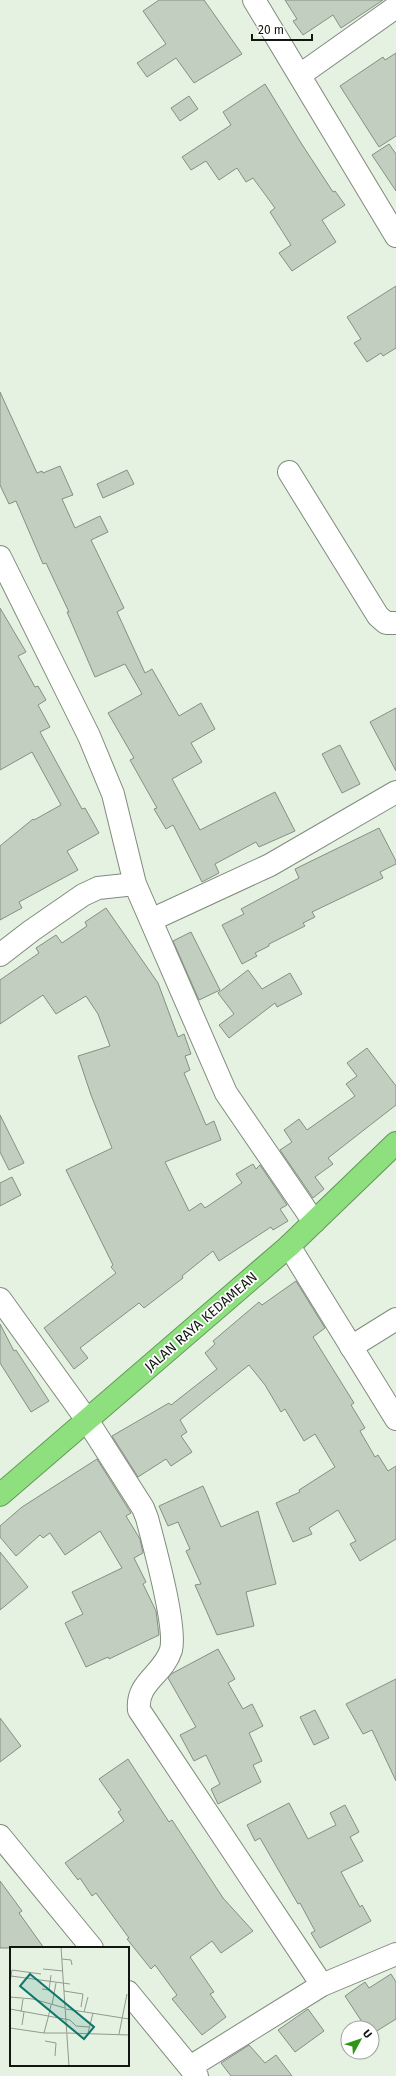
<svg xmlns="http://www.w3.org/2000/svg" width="396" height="2076" viewBox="0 0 396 2076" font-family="'Fira Sans',sans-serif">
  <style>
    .building { fill: #c2cfc0; stroke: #849082 }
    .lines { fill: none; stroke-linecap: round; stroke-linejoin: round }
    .street-casing { stroke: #808b7d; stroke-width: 24 }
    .secondary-casing { stroke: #808b7d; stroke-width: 24 }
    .highway-casing { stroke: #639958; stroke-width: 24 }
    .street { stroke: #fff; stroke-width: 22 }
    .secondary { stroke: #fff; stroke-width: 22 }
    .highway { stroke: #8ee07e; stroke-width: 22 }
    .labels { text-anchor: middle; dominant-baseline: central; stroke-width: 3.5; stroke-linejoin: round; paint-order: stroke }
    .street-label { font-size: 14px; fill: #121611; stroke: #fff }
    .inset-road { fill: none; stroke: #919a8e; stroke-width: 1 }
    .view { fill: #0f766e; fill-opacity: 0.15; stroke: #0f766e; stroke-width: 2 }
    .inset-edge { fill: none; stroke: #121611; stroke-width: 2 }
  </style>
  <rect width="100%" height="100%" fill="#e5f2e2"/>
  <!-- building -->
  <path class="building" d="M159 0H204L242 54 194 83 176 58 147 77 137 63 166 44 143 11Z
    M285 0H383L341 28 333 15 303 35 293 21 297 19Z
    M396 53V136L379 147 340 86 383 57 385 60Z
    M265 84 301 143 333 192 335 191 345 205 322 220 336 242 292 271 279 253 291 245 270 212 275 208 253 178 246 182 237 168 219 180 206 161 191 170 182 157 231 125 223 112Z
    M189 96 198 109 180 121 171 108Z
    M389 144 396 154V191L372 155Z
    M396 286V348L383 356 381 353 367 362 354 343 361 339 347 317Z
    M0 392 37 473 42 471 43 473 60 466 73 495 62 499 75 528 100 516 108 532 91 540 124 608 117 612 145 673 152 669 179 716 201 703 215 729 191 743 202 762 172 779 200 830 275 792 295 831 259 847 256 842 215 864 219 873 202 882 173 825 166 829 154 809 157 808 130 760 134 758 108 713 142 694 125 664 95 677 67 612H69L46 563 43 564 16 501 9 504 0 485Z
    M127 470 134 484 103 498 97 484Z
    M0 608 26 652 18 656 35 687 38 686 46 700 38 705 50 727 40 732 82 809 85 808 99 833 67 851 78 870 19 902 22 908 0 920V846L33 819 34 820 61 805 32 752 0 770Z
    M396 708V771L370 722Z
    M340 745 360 784 342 793 322 754Z
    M379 828 396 861V864L380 872 383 878 312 912 315 917 303 923 305 926 269 944V946L255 953 257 956 242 964 222 925 244 914 241 909 299 878 295 869Z
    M106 908 158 983 178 1037 184 1034 191 1054 185 1056 190 1070 184 1073 206 1125 214 1121 221 1140 165 1162 189 1211 201 1203 205 1208 242 1183 236 1174 253 1164 256 1169 260 1165 287 1205 280 1209 288 1221 273 1230 271 1227 219 1261 213 1251 182 1276 183 1278 144 1308 139 1303 80 1348 88 1358 74 1369 44 1328 116 1273 111 1267 113 1265 66 1170 112 1148 91 1095 78 1056 110 1046 98 1014 86 996 56 1014 43 995 0 1024V980L39 953 36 948 56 935 62 943 87 926 85 922Z
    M191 932 220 990 199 1000 173 941Z
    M248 970 262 989 290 973 302 994 277 1007 275 1003 229 1038 219 1025 234 1014 218 993Z
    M367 1048 396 1086V1105L328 1158 333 1164 315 1177 324 1189 313 1198 280 1150 292 1142 284 1130 299 1119 307 1130 355 1096 346 1084 357 1076 347 1063Z
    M0 1115 24 1163 9 1170 0 1152Z
    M12 1177 21 1195 0 1206V1183Z
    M296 1281 325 1328 313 1337 354 1403 351 1405 365 1428 360 1431 375 1457 378 1455 388 1471 396 1466V1539L360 1561 350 1544 356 1541 338 1510 309 1528 312 1534 293 1542 276 1503 300 1492 299 1490 335 1467 315 1434 304 1441 285 1409 281 1412 265 1385 249 1365 180 1420 187 1432 181 1436 192 1452 171 1466 166 1459 138 1477 112 1436 169 1403 171 1405 217 1369 205 1353 215 1344 213 1341 259 1302 262 1305Z
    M0 1324 14 1351 16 1350 49 1401 31 1412 0 1363Z
    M97 1459 131 1513 126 1516 140 1539 143 1553 134 1558 146 1582 143 1584 156 1611 159 1635 109 1659 108 1657 86 1667 65 1623 83 1614 72 1592 122 1568 100 1531 65 1555 50 1533 43 1538 40 1535 16 1556 0 1537V1526L22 1507Z
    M203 1486 221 1527 258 1511 276 1584 246 1592 254 1626 217 1635 195 1585 201 1584 186 1551 190 1549 178 1522 168 1526 159 1506Z
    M0 1552 28 1587 0 1610Z
    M218 1649 235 1679 228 1683 243 1709 252 1704 263 1726 249 1733 262 1761 253 1765 261 1782 218 1804 211 1789 220 1784 206 1755 194 1761 180 1735 196 1727 168 1678 171 1674Z
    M396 1679V1781L372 1730 363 1734 346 1704Z
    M315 1710 329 1738 314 1745 300 1717Z
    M0 1718 21 1746 0 1762Z
    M128 1759 169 1822 172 1820 223 1898 253 1931 221 1953 212 1941 190 1957 214 1992 210 1994 226 2017 202 2035 172 1999 177 1995 155 1965 151 1969 127 1939 129 1938 96 1893 92 1896 80 1878 78 1880 65 1863 124 1821 118 1812 121 1810 99 1779Z
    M289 1803 308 1839 336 1825 330 1813 345 1805 359 1832 350 1837 363 1861 341 1872 360 1907 362 1905 371 1921 320 1948 311 1933 315 1931 300 1903 298 1904 260 1838 255 1841 247 1825Z
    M0 1881 22 1911 19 1913 44 1948H0Z
    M391 1974 396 1982V2019L372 2034V2028H366L345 1996 365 1982 369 1988Z
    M308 2009 324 2031 295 2052 278 2030Z
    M249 2045 265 2063 276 2055 292 2076H231L221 2063Z"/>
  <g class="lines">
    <!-- street casing -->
    <g class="street-casing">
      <path id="street" d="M254 0 396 236
        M300 75 396 7
        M289 472 378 616 386 623H396
        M0 557 89 736 113 794 135 884 226 1093 314 1222
        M151 920 270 865 396 792
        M0 955 31 931 83 895 98 888 135 884
        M0 1299 87 1420 143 1508 147 1518C154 1545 177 1627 171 1650 163 1675 136 1682 139 1710L322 1985
        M351 1347 396 1319
        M0 1836 92 1948
        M128 1992 197 2076
        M190 2067 322 1985 396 1954"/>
    </g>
    <!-- secondary casing -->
    <g class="secondary-casing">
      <path id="secondary" d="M289 1246 396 1419"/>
    </g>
    <!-- highway casing -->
    <g class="highway-casing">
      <path id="highway" d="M0 1495 289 1246 396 1143"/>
    </g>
    <!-- street -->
    <use href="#street" class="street"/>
    <!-- secondary -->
    <use href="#secondary" class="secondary"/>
    <!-- highway -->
    <use href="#highway" class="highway"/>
  </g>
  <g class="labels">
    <!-- street labels -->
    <g class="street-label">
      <text transform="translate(201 1322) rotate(-41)">JALAN RAYA KEDAMEAN</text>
    </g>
  </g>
  <!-- overview -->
  <g transform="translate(10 1947)">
    <rect width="119" height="119" fill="#e5f2e2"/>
    <path class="inset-road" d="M51 0 59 119M52 12 61 13 62 18M33 22 53 24M1 29 2 23 31 27M0 36 1 29 60 37M32 42 39 43 41 28M54 44 73 47 71 60M0 50 23 52 55 61M42 58 46 36M0 62 60 73 66 79 79 80M56 62 119 72M11 65 13 52M74 65 78 50M38 71 41 58M12 78 14 65M0 81 34 86H56M34 86 38 71M57 86 119 88M78 86 83 66M109 87 117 47M35 94 46 96 45 109"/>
    <path class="view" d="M20 27 84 80 74 92 10 39Z"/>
    <rect width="119" height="119" class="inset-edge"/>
  </g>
  <!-- north arrow -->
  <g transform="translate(360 2040) rotate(50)"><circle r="19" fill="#ffffff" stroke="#a0a2a0"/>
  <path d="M0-3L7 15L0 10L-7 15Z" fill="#309416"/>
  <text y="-6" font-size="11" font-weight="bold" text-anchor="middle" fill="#121611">U</text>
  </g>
  <!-- scale -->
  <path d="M252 34v6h60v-6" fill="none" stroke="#121611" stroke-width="2"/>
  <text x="258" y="34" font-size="12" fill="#121611" stroke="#ffffff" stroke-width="3" paint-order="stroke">20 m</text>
</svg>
